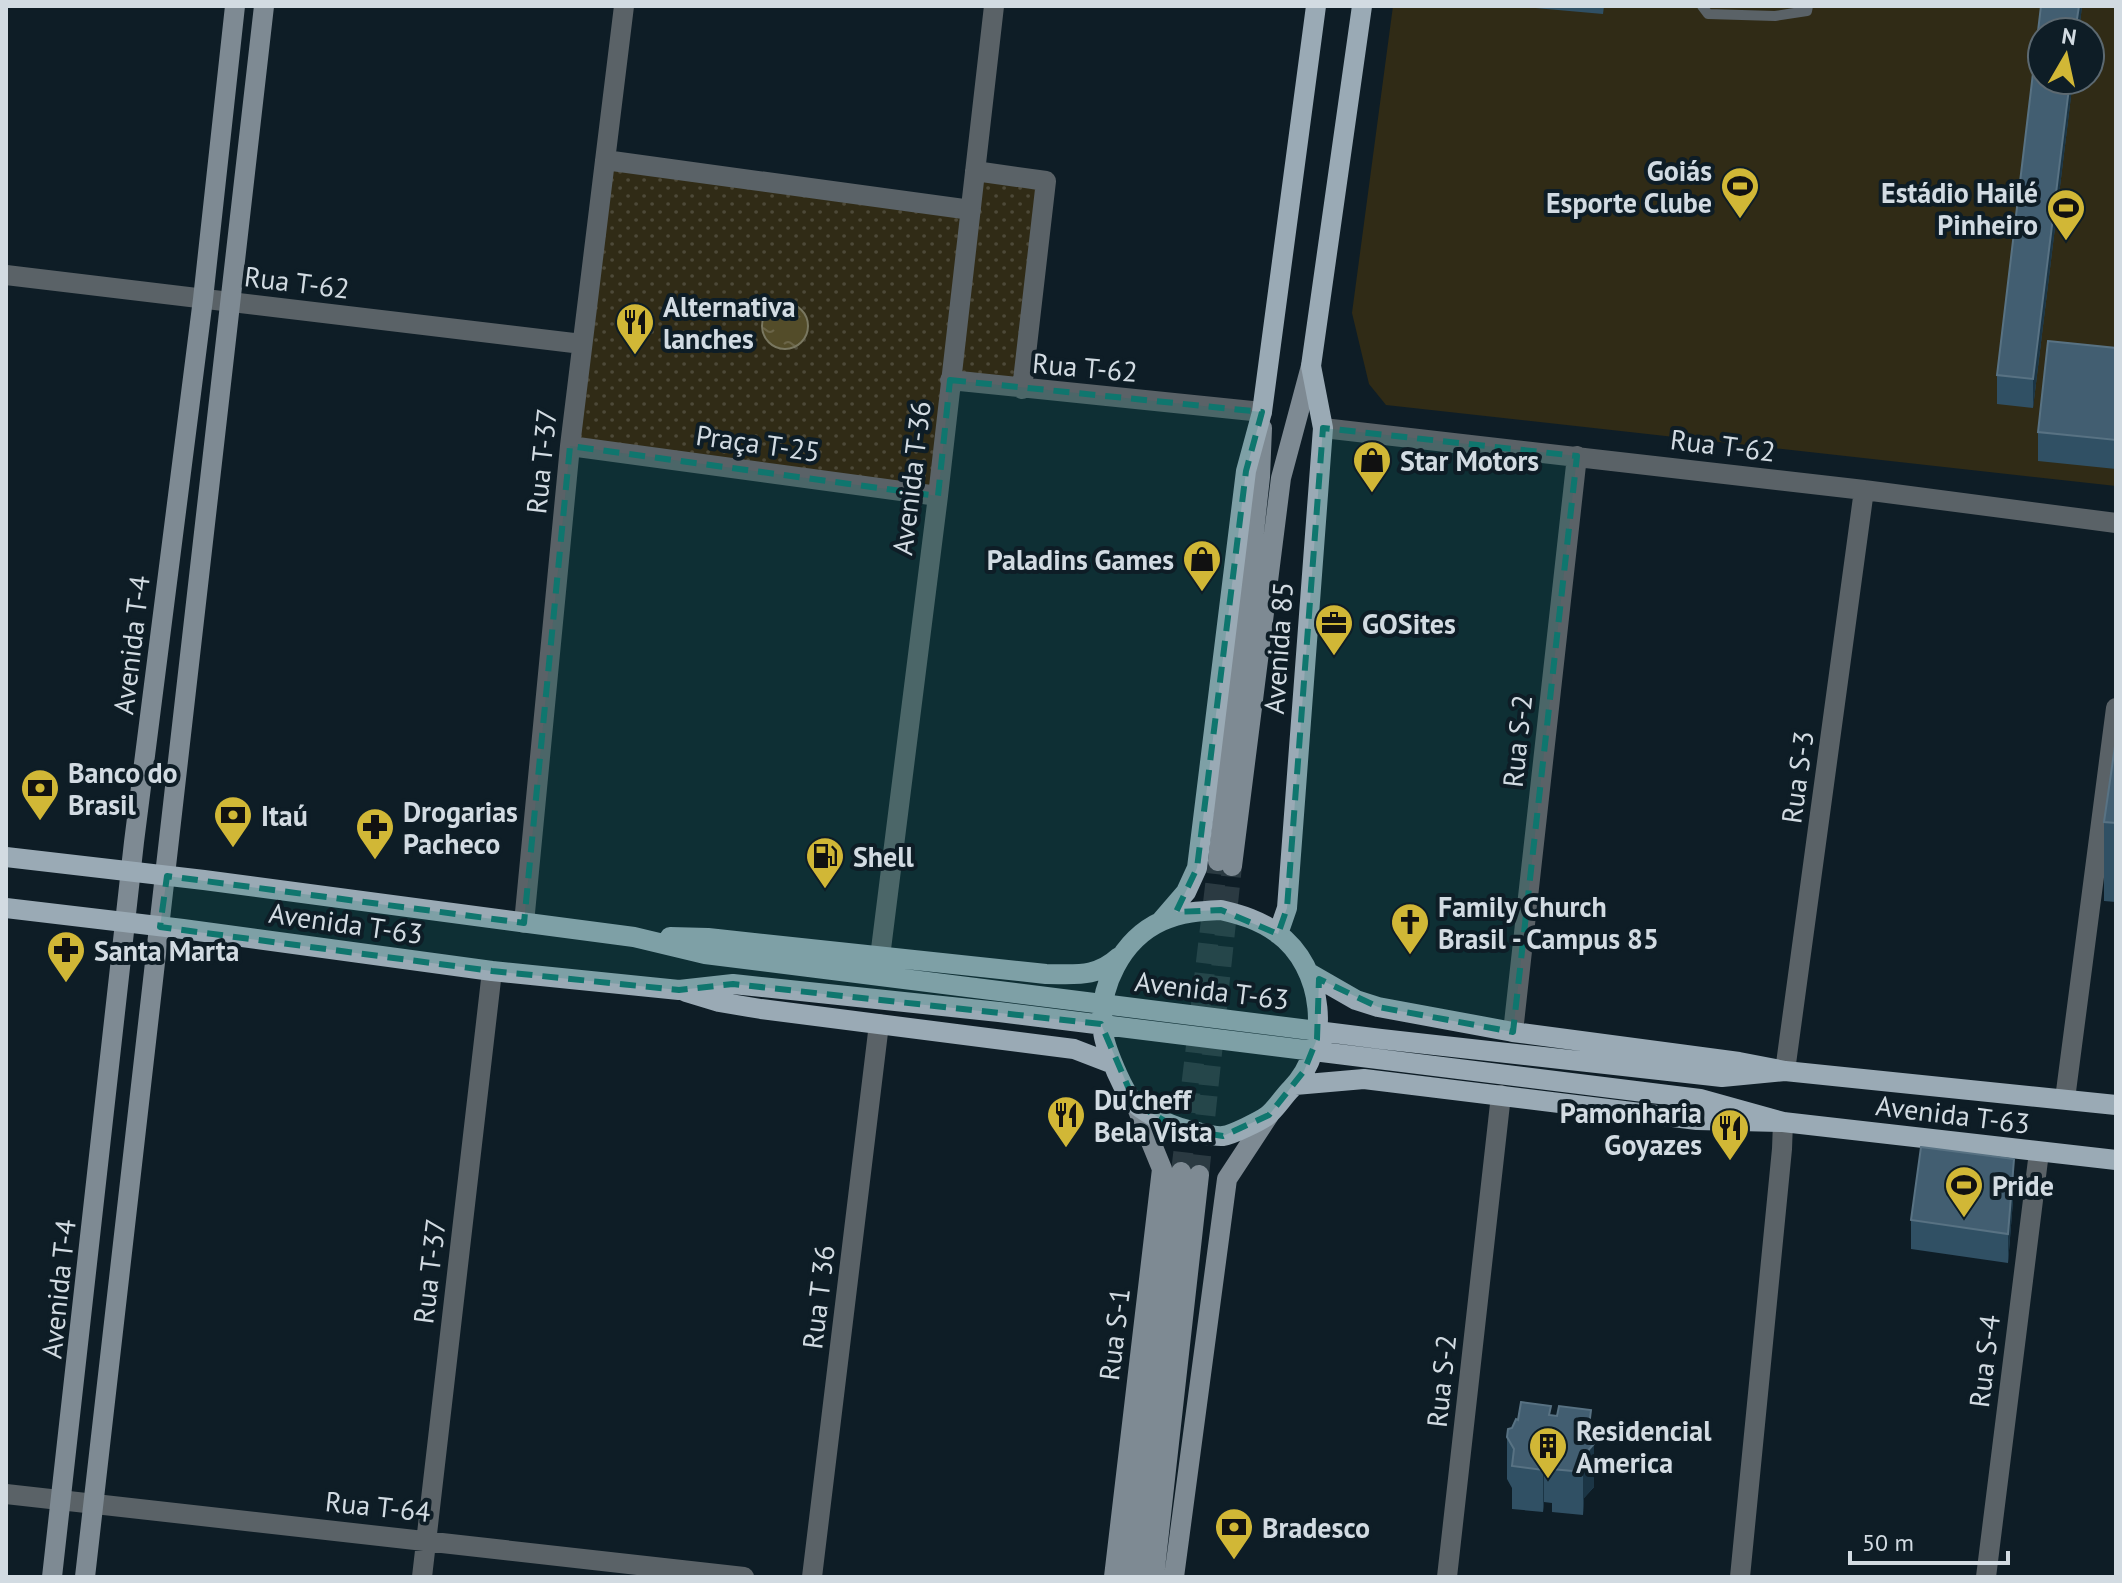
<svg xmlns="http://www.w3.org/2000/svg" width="2122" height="1583" viewBox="0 0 2122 1583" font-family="'PT Sans',sans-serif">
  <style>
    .park { fill: url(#park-dots) }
    .garden { fill: #302b16; fill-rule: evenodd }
    .water { fill: url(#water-ripples); stroke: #797760; stroke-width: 2 }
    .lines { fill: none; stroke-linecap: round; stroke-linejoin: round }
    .secondary-tunnel { stroke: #2b3a42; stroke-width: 20; stroke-dasharray: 20 10; stroke-linecap: butt }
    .service { stroke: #5a6267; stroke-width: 10 }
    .minor { stroke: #5a6267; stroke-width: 20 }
    .secondary { stroke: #7e8a93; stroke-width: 20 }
    .primary { stroke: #9aaab5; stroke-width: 20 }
    .wall { fill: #305064 }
    .shaded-wall { fill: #1b3545 }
    .building { fill: #425e71; stroke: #587283; stroke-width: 2 }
    .marked { fill: #0f766e; fill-opacity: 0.2; stroke: #0f766e; stroke-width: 6; stroke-dasharray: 16 10; stroke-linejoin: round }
    .labels { text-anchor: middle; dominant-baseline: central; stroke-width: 8; stroke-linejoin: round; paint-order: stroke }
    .poi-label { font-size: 28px; font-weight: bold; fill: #d2dbe2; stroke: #0e1d26; text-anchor: start }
    .street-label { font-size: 28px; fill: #d2dbe2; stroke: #0e1d26 }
  </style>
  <defs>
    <pattern id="park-dots" width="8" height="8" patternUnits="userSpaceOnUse" patternTransform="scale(2)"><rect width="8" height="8" fill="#302b16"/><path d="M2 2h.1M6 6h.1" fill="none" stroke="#4d4938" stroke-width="1.8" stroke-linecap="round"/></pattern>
    <pattern id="water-ripples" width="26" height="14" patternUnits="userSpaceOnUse" patternTransform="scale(2)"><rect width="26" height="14" fill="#534c29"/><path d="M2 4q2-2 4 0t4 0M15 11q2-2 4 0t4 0" fill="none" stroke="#6b6548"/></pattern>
  </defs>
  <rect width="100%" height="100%" fill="#0e1d26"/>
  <!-- park -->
  <path class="park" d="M606 163 963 217 936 492 574 444Z
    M983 181 1038 188 1014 379 960 373Z"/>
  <!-- garden -->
  <path class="garden" d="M1393 6H2116V486L1386 405 1369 384 1352 313ZM2042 32H2090V80H2042Z"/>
  <!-- water -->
  <path class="water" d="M762 326a23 23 0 1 1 46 0a23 23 0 1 1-46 0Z"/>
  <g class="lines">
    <!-- secondary-tunnel -->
    <path class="secondary-tunnel" d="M1181 1172 1218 861
      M1199 1175 1232 866"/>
    <!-- service -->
    <path class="service" d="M1702 6 1708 14 1775 16 1807 11 1808 6"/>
    <!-- minor -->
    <path class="minor" d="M605 160 971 210
      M975 171 1046 181 1022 389
      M6 275 582 344
      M950 380 1262 412
      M1323 428 1864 490 2116 523
      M570 446 938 496
      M524 923 570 446 624 6
      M880 957 938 496 994 6
      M1513 1032 1577 456
      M1785 1071 1864 490
      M2065 1099 2116 708
      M6 1494 744 1577
      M422 1577 492 971
      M812 1577 879 1024
      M1447 1577 1501 1095
      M1740 1577 1782 1149 1783 1122
      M1986 1577 2039 1152"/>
    <!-- secondary -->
    <path class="secondary" d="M1218 861 1260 477 1262 428
      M1232 866 1281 478 1311 366
      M52 1577 134 842 203 299 235 6
      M85 1577 264 6
      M1114 1577 1162 1169 1135 1103
      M1134 1577 1181 1172
      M1154 1577 1199 1175
      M1174 1577 1227 1179 1269 1115"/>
    <!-- primary -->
    <path class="primary" d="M6 857 204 880 634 937 705 954 1381 1039 1722 1077 1785 1071
      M6 908 183 929 492 971 679 990 733 984 999 1012 1700 1099 1783 1122
      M1221 910C1242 915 1259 920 1277 933 1324 967 1333 1046 1291 1089 1283 1097 1276 1109 1267 1116 1260 1121 1232 1135 1223 1136 1215 1137 1202 1133 1194 1131 1175 1128 1149 1116 1134 1103 1126 1094 1121 1082 1116 1071 1111 1059 1104 1044 1103 1031 1097 988 1122 939 1162 921 1181 912 1200 911 1221 910Z
      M1161 921 1186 892 1197 868 1246 471 1262 412 1316 6
      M1278 934 1287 908 1323 428 1311 366 1362 6
      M670 937 708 938 1046 974C1076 974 1096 978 1119 957
      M1309 973 1356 1000 1378 1007 1513 1032 1739 1062 1785 1071 2116 1105
      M686 992 719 1002 761 1009 1074 1049 1113 1064
      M1295 1085 1364 1079 1697 1120 1783 1122 2116 1160"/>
  </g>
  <!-- wall -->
  <path class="wall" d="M1513 6H1604L1603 14Z
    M2041 6H2082L2079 32 2042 80H2073L2033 408 1997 404V375Z
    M2116 348V469L2038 461V432Z
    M2116 739V902L2104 901V822Z
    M2014 1188 2008 1263 1911 1249V1220Z
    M1551 1415 1591 1438 1594 1487 1584 1498 1583 1515 1552 1512V1503L1544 1502 1543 1512 1512 1509V1488L1507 1479V1437L1512 1428Z"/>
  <!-- shaded-wall -->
  <path class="shaded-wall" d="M2079 6H2082L2079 32H2075Z
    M2070 80H2073L2033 408V379Z
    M2014 1159V1188L2008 1263V1234Z
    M1591 1410V1448L1594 1444V1487L1584 1498 1583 1515V1472Z
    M1544 1459V1502L1543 1512V1470Z"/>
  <!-- building -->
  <path class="building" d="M2041 6H2079L2075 32H2042V80H2070L2033 379 1997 375Z
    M2048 341 2116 348V440L2038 432Z
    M2116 739V823L2104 822Z
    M1921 1147 2014 1159 2008 1234 1911 1220Z
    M1521 1402 1551 1406 1549 1415 1557 1416 1559 1406 1591 1410 1588 1434 1594 1444 1584 1455 1583 1472 1552 1469 1553 1460 1544 1459 1543 1470 1512 1466 1514 1449 1507 1437 1508 1429 1512 1428 1516 1419 1518 1420Z"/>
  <!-- marked area -->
  <path class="marked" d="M950 380 1262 412 1246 471 1197 868 1176 912 1221 910 1278 934 1287 908 1323 428 1577 456 1513 1032 1378 1007 1319 979 1317 1039 1304 1071 1269 1115 1223 1136 1178 1129 1135 1103 1101 1024 733 984 679 990 492 971 160 927 167 876 524 923 570 446 938 496Z"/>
  <!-- icons -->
  <defs>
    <g id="stadium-pin" transform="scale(2)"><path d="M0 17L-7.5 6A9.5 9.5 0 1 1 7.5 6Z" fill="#d1b736" stroke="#0e1d26"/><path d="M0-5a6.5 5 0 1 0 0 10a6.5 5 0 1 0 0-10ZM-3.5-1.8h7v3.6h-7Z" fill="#111"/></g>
    <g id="restaurant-pin" transform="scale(2)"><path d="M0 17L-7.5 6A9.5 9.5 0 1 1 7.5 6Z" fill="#d1b736" stroke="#0e1d26"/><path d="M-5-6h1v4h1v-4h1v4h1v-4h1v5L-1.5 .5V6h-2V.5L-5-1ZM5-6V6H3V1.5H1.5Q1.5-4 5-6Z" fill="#111"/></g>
    <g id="shop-pin" transform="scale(2)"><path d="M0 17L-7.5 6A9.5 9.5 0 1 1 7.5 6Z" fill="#d1b736" stroke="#0e1d26"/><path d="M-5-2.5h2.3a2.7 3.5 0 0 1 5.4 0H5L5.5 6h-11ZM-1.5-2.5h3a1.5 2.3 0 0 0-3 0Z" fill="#111"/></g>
    <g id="office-pin" transform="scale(2)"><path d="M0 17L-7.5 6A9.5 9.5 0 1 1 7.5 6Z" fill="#d1b736" stroke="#0e1d26"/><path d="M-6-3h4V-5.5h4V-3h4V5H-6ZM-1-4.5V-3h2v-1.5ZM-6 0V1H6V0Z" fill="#111"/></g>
    <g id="bank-pin" transform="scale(2)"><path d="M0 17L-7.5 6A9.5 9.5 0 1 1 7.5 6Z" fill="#d1b736" stroke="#0e1d26"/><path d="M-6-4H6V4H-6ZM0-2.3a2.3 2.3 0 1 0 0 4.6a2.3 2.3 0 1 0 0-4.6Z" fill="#111"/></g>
    <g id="pharmacy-pin" transform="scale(2)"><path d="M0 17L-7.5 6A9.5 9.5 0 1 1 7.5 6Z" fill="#d1b736" stroke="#0e1d26"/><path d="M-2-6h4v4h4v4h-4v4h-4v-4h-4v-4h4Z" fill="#111"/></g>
    <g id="fuel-pin" transform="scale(2)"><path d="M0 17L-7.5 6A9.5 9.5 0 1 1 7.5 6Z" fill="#d1b736" stroke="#0e1d26"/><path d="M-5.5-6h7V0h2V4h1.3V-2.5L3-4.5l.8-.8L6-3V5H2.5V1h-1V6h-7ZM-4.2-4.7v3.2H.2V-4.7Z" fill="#111"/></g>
    <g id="church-pin" transform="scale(2)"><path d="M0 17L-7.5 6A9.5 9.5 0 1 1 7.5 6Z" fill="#d1b736" stroke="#0e1d26"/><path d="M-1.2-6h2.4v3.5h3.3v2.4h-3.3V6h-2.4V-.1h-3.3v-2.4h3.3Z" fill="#111"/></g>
    <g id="building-pin" transform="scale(2)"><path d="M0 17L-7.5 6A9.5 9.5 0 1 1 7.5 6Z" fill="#d1b736" stroke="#0e1d26"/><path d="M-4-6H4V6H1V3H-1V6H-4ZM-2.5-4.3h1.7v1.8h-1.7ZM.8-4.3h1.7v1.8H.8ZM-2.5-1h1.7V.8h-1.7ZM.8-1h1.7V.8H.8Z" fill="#111"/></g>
  </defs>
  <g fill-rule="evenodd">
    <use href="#stadium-pin" x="1740" y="186"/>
    <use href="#stadium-pin" x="2066" y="208"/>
    <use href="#restaurant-pin" x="635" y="322"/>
    <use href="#shop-pin" x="1372" y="460"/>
    <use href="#shop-pin" x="1202" y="559"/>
    <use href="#office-pin" x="1334" y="623"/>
    <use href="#bank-pin" x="40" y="788"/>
    <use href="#bank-pin" x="233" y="815"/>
    <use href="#pharmacy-pin" x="375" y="827"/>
    <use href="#fuel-pin" x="825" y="856"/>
    <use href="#church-pin" x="1410" y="922"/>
    <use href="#pharmacy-pin" x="66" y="950"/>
    <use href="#restaurant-pin" x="1066" y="1115"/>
    <use href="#restaurant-pin" x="1730" y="1128"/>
    <use href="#stadium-pin" x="1964" y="1185"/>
    <use href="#building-pin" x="1548" y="1446"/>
    <use href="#bank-pin" x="1234" y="1527"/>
  </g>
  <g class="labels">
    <!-- poi labels -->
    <g class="poi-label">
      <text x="1712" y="170" text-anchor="end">Goiás<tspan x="1712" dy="32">Esporte Clube</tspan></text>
      <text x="2038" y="192" text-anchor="end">Estádio Hailé<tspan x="2038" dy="32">Pinheiro</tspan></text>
      <text x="663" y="306">Alternativa<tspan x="663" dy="32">lanches</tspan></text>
      <text x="1400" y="460">Star Motors</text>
      <text x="1174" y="559" text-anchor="end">Paladins Games</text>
      <text x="1362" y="623">GOSites</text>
      <text x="68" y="772">Banco do<tspan x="68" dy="32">Brasil</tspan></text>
      <text x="403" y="811">Drogarias<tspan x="403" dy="32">Pacheco</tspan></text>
      <text x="261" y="815">Itaú</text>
      <text x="853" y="856">Shell</text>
      <text x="1438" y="906">Family Church<tspan x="1438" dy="32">Brasil - Campus 85</tspan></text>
      <text x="94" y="950">Santa Marta</text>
      <text x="1094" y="1099">Du'cheff<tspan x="1094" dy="32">Bela Vista</tspan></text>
      <text x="1702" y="1112" text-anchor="end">Pamonharia<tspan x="1702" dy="32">Goyazes</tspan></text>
      <text x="1992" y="1185">Pride</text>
      <text x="1576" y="1430">Residencial<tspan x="1576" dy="32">America</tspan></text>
      <text x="1262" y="1527">Bradesco</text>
    </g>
    <!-- street labels -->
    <g class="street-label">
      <text transform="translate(297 282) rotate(7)">Rua T-62</text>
      <text transform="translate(1085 367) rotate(5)">Rua T-62</text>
      <text transform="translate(758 443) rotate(8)">Praça T-25</text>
      <text transform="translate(1723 445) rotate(7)">Rua T-62</text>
      <text transform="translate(541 461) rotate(-84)">Rua T-37</text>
      <text transform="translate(911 478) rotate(-83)">Avenida T-36</text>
      <text transform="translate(131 645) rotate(-83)">Avenida T-4</text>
      <text transform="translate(1278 648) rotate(-86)">Avenida 85</text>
      <text transform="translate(1517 741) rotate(-84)">Rua S-2</text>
      <text transform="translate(1797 777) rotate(-82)">Rua S-3</text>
      <text transform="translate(346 923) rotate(8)">Avenida T-63</text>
      <text transform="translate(1212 990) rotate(7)">Avenida T-63</text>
      <text transform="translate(1953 1114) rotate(7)">Avenida T-63</text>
      <text transform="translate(429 1271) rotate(-83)">Rua T-37</text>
      <text transform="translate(58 1289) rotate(-84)">Avenida T-4</text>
      <text transform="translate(818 1297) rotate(-83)">Rua T 36</text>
      <text transform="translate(1114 1334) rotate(-83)">Rua S-1</text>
      <text transform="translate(1984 1361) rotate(-83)">Rua S-4</text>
      <text transform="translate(1441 1381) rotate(-84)">Rua S-2</text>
      <text transform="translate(378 1506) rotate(6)">Rua T-64</text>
    </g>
  </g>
  <!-- border -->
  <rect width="2122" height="1583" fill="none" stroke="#d2dbe2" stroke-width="16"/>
  <!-- north arrow -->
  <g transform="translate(2066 56) rotate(9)"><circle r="38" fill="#0e1d26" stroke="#5c6971" stroke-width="2"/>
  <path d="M0-6L14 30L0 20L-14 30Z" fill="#d1b736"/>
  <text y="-12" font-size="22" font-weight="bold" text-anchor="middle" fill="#d2dbe2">N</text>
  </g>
  <!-- scale -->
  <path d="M1850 1551v12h158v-12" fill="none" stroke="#d2dbe2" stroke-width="4"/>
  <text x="1862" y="1551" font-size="24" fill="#d2dbe2" stroke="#0e1d26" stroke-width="6" paint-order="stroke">50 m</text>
</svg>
